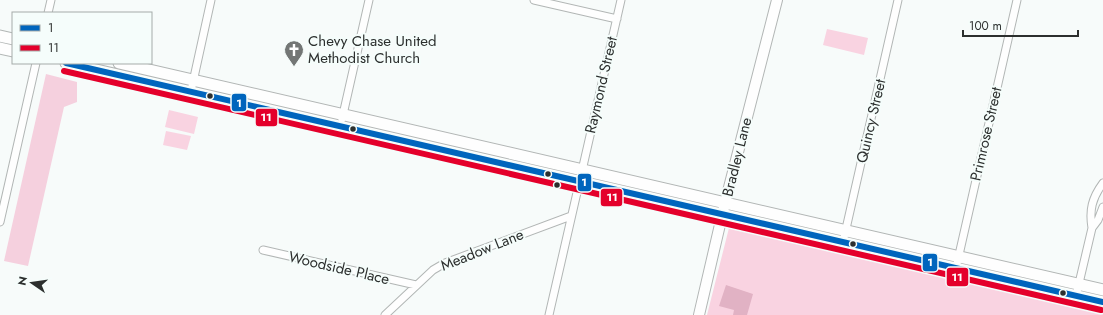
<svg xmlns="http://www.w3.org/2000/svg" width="1103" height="315" viewBox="0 0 1103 315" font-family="Jost,sans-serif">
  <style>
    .green { fill: #f9d3e1 }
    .forest { fill: #f5d0de }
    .water { fill: #e1b2c4 }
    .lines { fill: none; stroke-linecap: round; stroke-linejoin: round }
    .street-casing { stroke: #b2b6b5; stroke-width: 9 }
    .secondary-casing { stroke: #b2b6b5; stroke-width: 12 }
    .primary-casing { stroke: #b2b6b5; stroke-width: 13 }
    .street { stroke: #fefefe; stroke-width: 7 }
    .secondary { stroke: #fefefe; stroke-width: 10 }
    .primary { stroke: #fefefe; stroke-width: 11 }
    .bus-1-casing { stroke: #f5fdfb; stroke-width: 9 }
    .bus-2-casing { stroke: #f5fdfb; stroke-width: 9 }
    .bus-1 { stroke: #0065bd; stroke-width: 6 }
    .bus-2 { stroke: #e4002b; stroke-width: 6 }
    .bus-dot { fill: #2c2f2e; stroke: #f5fdfb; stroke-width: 1.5 }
    .labels { text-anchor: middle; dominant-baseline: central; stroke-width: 4; stroke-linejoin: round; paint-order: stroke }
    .poi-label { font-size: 15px; fill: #2c2f2e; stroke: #f5fdfb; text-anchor: start }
    .street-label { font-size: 15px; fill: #2c2f2e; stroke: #f5fdfb }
    .line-badge { stroke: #f5fdfb; stroke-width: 1.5 }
    .badge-label { font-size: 11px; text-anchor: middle; font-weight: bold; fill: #fff }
  </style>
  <rect width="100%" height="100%" fill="#f7fbfa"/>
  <!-- green -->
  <path class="green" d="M827 29 868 38 864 55 823 45Z
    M169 110 198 117 194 134 165 127Z
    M166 131 191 136 187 150 163 145Z
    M730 224 1103 313V315H707Z"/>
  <!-- forest -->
  <path class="forest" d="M46 74 77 82V102L64 107 28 266 4 261Z"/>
  <!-- water -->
  <path class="water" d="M726 285 753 294 747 315H733L734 310 719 306Z"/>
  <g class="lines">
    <!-- street casing -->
    <g class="street-casing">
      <path id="street" d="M534 0 617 19
        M48 13 51 0
        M191 91 211 0
        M342 119 369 0
        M0 222 36 63
        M1092 228C1089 210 1092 198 1103 183
        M843 242 898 0
        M263 250 416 285
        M956 268 1017 0
        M1076 296 1092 228 1098 220 1103 207
        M385 315 433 270 445 263 571 216
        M549 315 621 0"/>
    </g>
    <!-- secondary casing -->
    <g class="secondary-casing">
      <path id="secondary" d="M699 315 725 203 777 0"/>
    </g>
    <!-- primary casing -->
    <g class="primary-casing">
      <path id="primary" d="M0 36 13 39
        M0 48 13 51
        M66 63 1103 302
        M119 63 1103 290"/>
    </g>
    <!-- street -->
    <use href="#street" class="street"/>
    <!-- secondary -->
    <use href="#secondary" class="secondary"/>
    <!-- primary -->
    <use href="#primary" class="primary"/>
    <!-- bus-1 casing -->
    <g class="bus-1-casing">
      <path id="bus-1" d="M66 63 1103 302"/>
    </g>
    <!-- bus-2 casing -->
    <g class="bus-2-casing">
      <path id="bus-2" d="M64 71 1101 310"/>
    </g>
    <!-- bus-1 -->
    <use href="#bus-1" class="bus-1"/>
    <!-- bus-2 -->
    <use href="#bus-2" class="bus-2"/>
  </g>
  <!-- icons -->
  <defs>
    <g id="church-pin" transform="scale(1)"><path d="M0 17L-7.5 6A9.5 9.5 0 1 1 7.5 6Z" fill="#737675" stroke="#f5fdfb"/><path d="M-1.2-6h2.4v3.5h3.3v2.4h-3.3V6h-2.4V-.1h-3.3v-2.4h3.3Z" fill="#fff"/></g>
  </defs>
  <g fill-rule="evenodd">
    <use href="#church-pin" x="294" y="50"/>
  </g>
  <!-- markers -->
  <g class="bus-dot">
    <circle cx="210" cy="96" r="3.5"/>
    <circle cx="353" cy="129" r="3.5"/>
    <circle cx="548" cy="174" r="3.5"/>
    <circle cx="557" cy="185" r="3.5"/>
    <circle cx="853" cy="244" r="3.5"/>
    <circle cx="1063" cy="293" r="3.5"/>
  </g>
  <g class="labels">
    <!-- poi labels -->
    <g class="poi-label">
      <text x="308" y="41">Chevy Chase United<tspan x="308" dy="17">Methodist Church</tspan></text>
    </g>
    <!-- street labels -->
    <g class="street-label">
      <text transform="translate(601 85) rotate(-77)">Raymond Street</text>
      <text transform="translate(871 121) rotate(-77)">Quincy Street</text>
      <text transform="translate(986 134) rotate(-77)">Primrose Street</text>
      <text transform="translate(737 157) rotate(-76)">Bradley Lane</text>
      <text transform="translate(482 250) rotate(-22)">Meadow Lane</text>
      <text transform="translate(339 268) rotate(13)">Woodside Place</text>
    </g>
  </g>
  <g class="line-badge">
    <rect x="231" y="93" width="16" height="19" rx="4" fill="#0065bd"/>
    <rect x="255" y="108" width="23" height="19" rx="4" fill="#e4002b"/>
    <rect x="577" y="173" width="15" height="19" rx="4" fill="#0065bd"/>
    <rect x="600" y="188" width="23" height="19" rx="4" fill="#e4002b"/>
    <rect x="922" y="253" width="16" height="19" rx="4" fill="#0065bd"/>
    <rect x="946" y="267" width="23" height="20" rx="4" fill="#e4002b"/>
  </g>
  <g class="badge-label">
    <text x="239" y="107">1</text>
    <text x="266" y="121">11</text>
    <text x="584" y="186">1</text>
    <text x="612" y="201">11</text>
    <text x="930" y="266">1</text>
    <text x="957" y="281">11</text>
  </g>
  <!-- legend -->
  <rect x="12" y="12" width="140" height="52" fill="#f5fdfb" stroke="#a5aba9"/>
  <rect x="20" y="25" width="20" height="6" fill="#0065bd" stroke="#a5aba9"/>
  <text x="48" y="32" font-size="12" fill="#2c2f2e">1</text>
  <rect x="20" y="45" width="20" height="6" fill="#e4002b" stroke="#a5aba9"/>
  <text x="48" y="52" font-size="12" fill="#2c2f2e">11</text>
  <!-- north arrow -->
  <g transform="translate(32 283) rotate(283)" stroke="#f5fdfb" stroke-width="3" paint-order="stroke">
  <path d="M0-3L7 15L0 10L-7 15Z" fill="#2c2f2e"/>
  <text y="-6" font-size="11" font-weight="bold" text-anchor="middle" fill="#2c2f2e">N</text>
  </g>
  <!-- scale -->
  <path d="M963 30v6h115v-6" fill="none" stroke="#2c2f2e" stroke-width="2"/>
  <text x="969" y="30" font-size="12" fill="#2c2f2e" stroke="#f5fdfb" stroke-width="3" paint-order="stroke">100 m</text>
</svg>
